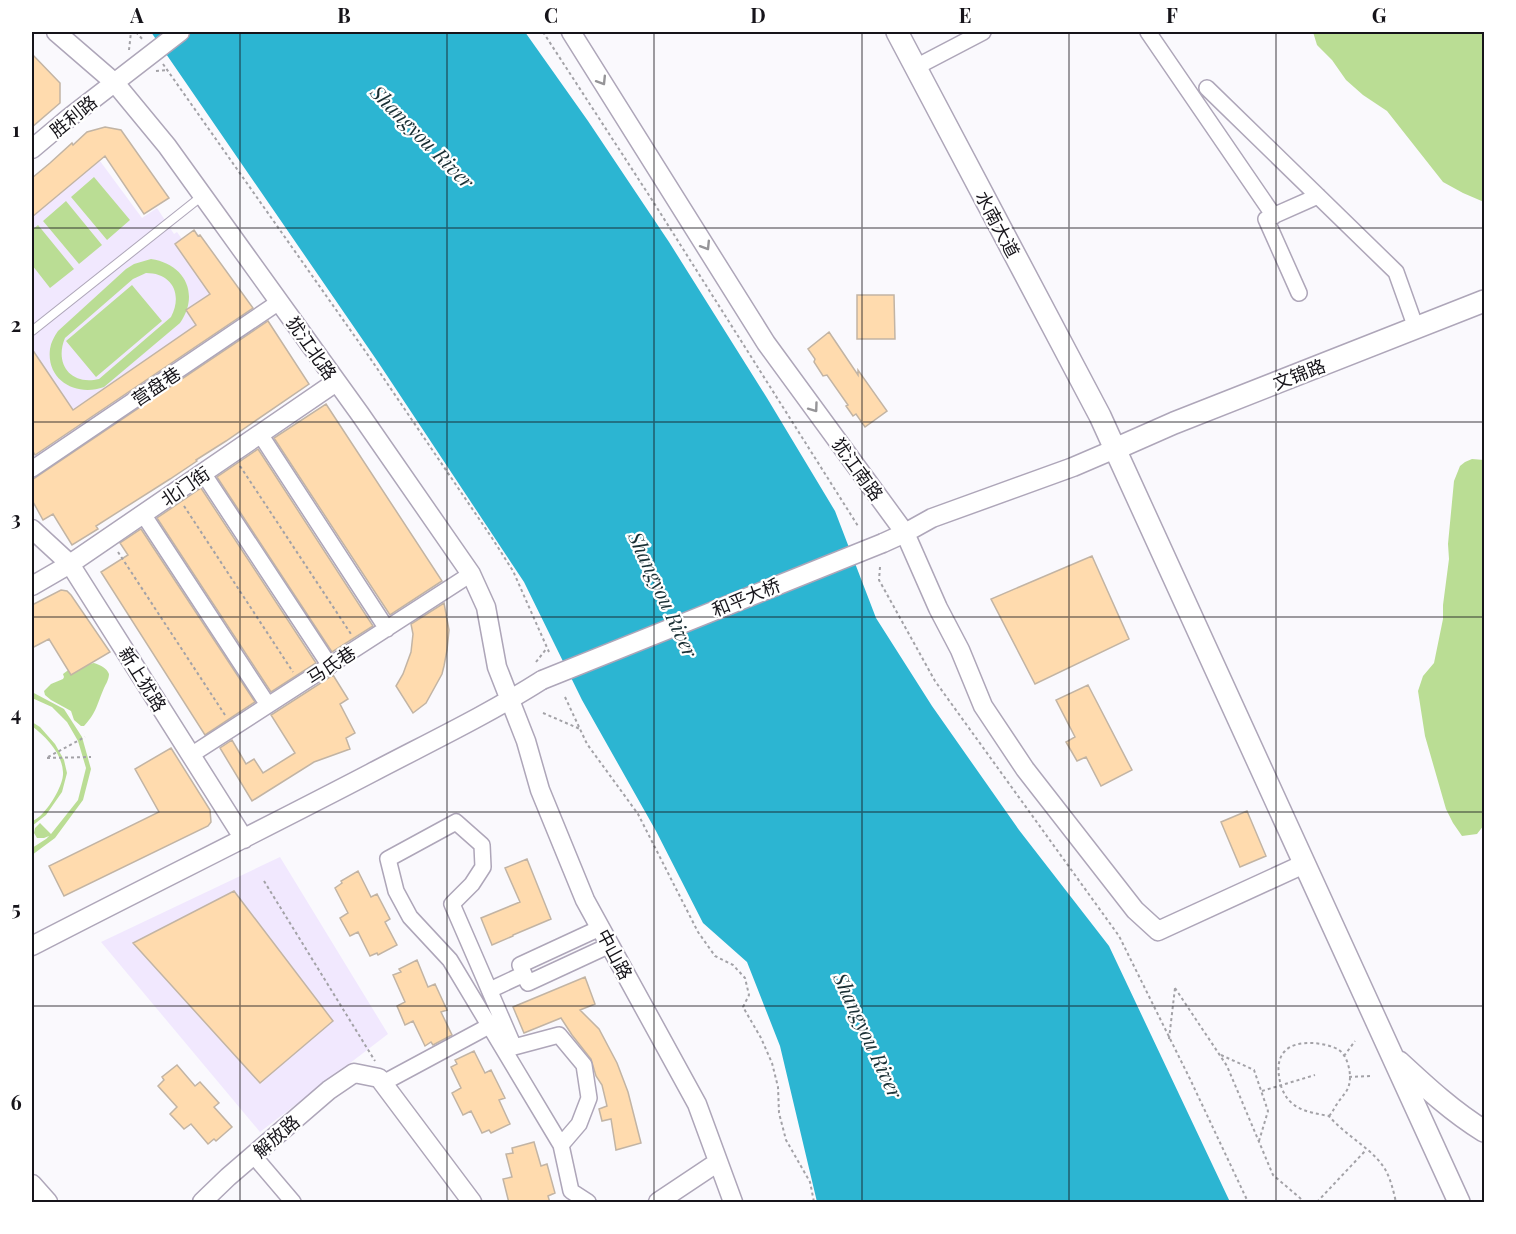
<svg xmlns="http://www.w3.org/2000/svg" width="1516" height="1234" viewBox="0 0 1516 1234" font-family="'Playfair Display','Noto Sans SC',serif">
  <style>
    .built { fill: #f1e8fe }
    .green { fill: #badd94; fill-rule: evenodd }
    .water { fill: #2cb5d2 }
    .building { fill: #ffdbae; stroke: #c2b4a4; stroke-width: 1.5 }
    .lines { fill: none; stroke-linecap: round; stroke-linejoin: round }
    .service-casing { stroke: #aea6b9; stroke-width: 10 }
    .minor-casing { stroke: #aea6b9; stroke-width: 18 }
    .tertiary-casing { stroke: #aea6b9; stroke-width: 21 }
    .secondary-casing { stroke: #aea6b9; stroke-width: 24 }
    .path { stroke: #a3a2a7; stroke-width: 2; stroke-dasharray: 3 3; stroke-linecap: butt }
    .service { stroke: #fff; stroke-width: 8 }
    .minor { stroke: #fff; stroke-width: 15 }
    .tertiary { stroke: #fff; stroke-width: 18 }
    .secondary { stroke: #fff; stroke-width: 21 }
    .tertiary-bridge-casing { stroke: #aea6b9; stroke-width: 21; stroke-linecap: butt }
    .tertiary-bridge { stroke: #fff; stroke-width: 18 }
    .oneway { stroke: #969598 }
    .grid { fill: none; stroke: #16141a; stroke-width: 1.5; stroke-opacity: 0.55 }
    .labels { text-anchor: middle; dominant-baseline: central; stroke-width: 4.5; stroke-linejoin: round; paint-order: stroke }
    .street-label { font-size: 18px; fill: #16141a; stroke: #fff }
    .water-label { font-size: 20px; font-style: italic; fill: #192f34; stroke: #fff }
    .neatline { fill: none; stroke: #16141a; stroke-width: 2 }
    .grid-label { font-size: 20px; text-anchor: middle; font-weight: bold; fill: #16141a }
  </style>
  <rect width="100%" height="100%" fill="#faf9fd"/>
  <!-- built -->
  <path class="built" d="M100 161 142 218 157 208 174 234 177 232 182 239 175 244 235 329 39 461 32 450V217Z
    M280 857 388 1034 260 1132 101 942Z"/>
  <!-- green -->
  <path class="green" d="M1313 32H1484V202L1463 193 1443 182 1387 111 1363 95 1346 80 1332 60 1317 45Z
    M94 177 130 220 107 240 71 197Z
    M66 201 102 245 79 264 43 221Z
    M38 225 74 269 50 288 32 265V230Z
    M151 259C185 264 200 294 180 323L104 387C77 397 46 381 50 349 51 342 54 337 58 331L126 269 134 264ZM146 273C172 273 183 294 171 317L99 379C71 386 54 364 65 338L133 279Z
    M132 285 162 321 96 377 66 341Z
    M1472 459 1484 460V825L1477 834 1462 836 1453 823 1446 809 1425 736 1418 691 1423 676 1434 663 1443 619V605L1449 559 1448 544 1454 481 1460 466 1465 462Z
    M94 663C100 665 107 668 109 674 109 679 106 684 104 688 97 704 97 712 84 726H81L74 720 71 711 51 700 45 695 44 691 51 684 63 679 64 677 63 674 71 668Z
    M32 692 64 709 82 737 91 769 83 800 55 838 32 855V848L46 839 49 836 44 838H37L34 833 35 828 40 823 51 834 78 800 86 768 78 741 67 722 52 707 32 698Z
    M32 722 40 727 55 744 64 760 67 773 62 792 46 815 32 826V822C35 819 40 817 43 813 51 805 64 784 63 772 62 753 46 737 32 726Z"/>
  <!-- water -->
  <path class="water" d="M151 32H525L588 121 669 242 767 398 835 511 876 618 932 706 1019 830 1109 946 1230 1202H817L780 1046 747 962 703 923 656 831 582 700 524 582 378 362Z"/>
  <!-- building -->
  <path class="building" d="M32 54 60 83V103L32 127Z
    M105 127 121 130 169 198 144 214 105 156 32 217V178L50 163 72 143 73 145 87 132Z
    M194 230 198 236 200 235 253 308 35 455 32 450V349L73 410 196 325 186 310 210 294 175 244Z
    M857 295H894L895 339H857Z
    M268 321 309 384 226 441 196 460 197 461 170 479 96 526 98 529 72 545 53 514 43 520 32 500V480Z
    M829 332 858 375V370L887 411 865 427 856 414 853 416 846 406 848 405 827 375 823 376 814 362 815 359 808 349Z
    M326 404 442 581 390 615 274 438Z
    M258 449 373 626 332 652 217 477Z
    M201 488 316 663 271 692 157 518Z
    M141 529 255 702 205 735 101 572 128 555 120 543Z
    M1092 556 1129 639 1035 684 991 599Z
    M61 590 67 591 71 595 110 652 71 675 49 639 32 648V605Z
    M444 603 449 630 447 650 444 666 442 674 426 703 413 713 396 686 403 674 411 652 413 634 411 624Z
    M333 675 348 699 340 704 355 733 346 738 350 749 314 762 252 801 220 748 232 740 246 764 254 759 263 773 295 753 271 715Z
    M1088 685 1132 770 1101 786 1086 757 1077 761 1066 742 1075 737 1056 700Z
    M171 748 210 810 211 822 208 826 64 896 49 866 159 812 135 769Z
    M1247 811 1266 856 1240 867 1221 822Z
    M527 859 551 919 513 935V936L492 945 481 918 520 902 505 868Z
    M358 871 371 897 377 894 390 919 385 922 397 945 378 955 377 953 370 956 358 932 350 936 340 918 348 913 335 888 342 883 341 881Z
    M234 891 333 1021 260 1083 133 943Z
    M417 960 428 987 435 984 447 1010 441 1012 452 1035 433 1045 431 1042 425 1046 413 1021 405 1025 397 1006 405 1002 393 975 401 972 399 969Z
    M585 977 595 1004 580 1010 599 1029 617 1063 628 1092 641 1143 616 1150 611 1119 602 1121 599 1109 607 1106 602 1085 596 1076 591 1059 572 1035 561 1018 524 1033 513 1007Z
    M474 1051 485 1073 491 1070 505 1098 499 1100 510 1124 491 1133 489 1130 482 1133 471 1111 463 1115 452 1093 461 1088 451 1067 457 1064 455 1060Z
    M177 1065 195 1086 200 1082 219 1103 214 1107 232 1127 216 1141 214 1139 208 1144 191 1124 184 1129 170 1114 177 1107 158 1086 164 1080 162 1077Z
    M534 1142 541 1166 547 1164 555 1193 548 1196 550 1203H509L503 1179 512 1177 506 1154 513 1153 512 1148Z"/>
  <g class="lines">
    <!-- service casing -->
    <g class="service-casing">
      <path id="service" d="M32 331 202 196"/>
    </g>
    <!-- minor casing -->
    <g class="minor-casing">
      <path id="minor" d="M1148 32 1274 216
        M916 67 983 32
        M1207 88 1396 272 1416 328
        M1299 293 1266 219 1318 196
        M260 434 387 629
        M32 469 279 302
        M203 473 330 666
        M143 514 268 705
        M191 755 471 574
        M600 928 520 965 528 983 610 945
        M490 990 524 974
        M383 1083 489 1026
        M561 1145 579 1124 589 1098 584 1065 559 1035 514 1047 452 904 472 884 483 867 482 845 456 822 388 859 396 891 410 917 450 960 561 1145 571 1191 588 1202
        M253 1155 293 1202"/>
    </g>
    <!-- tertiary casing -->
    <g class="tertiary-casing">
      <path id="tertiary" d="M56 32 115 83 167 146 360 414 471 574 486 607 497 667 526 741 540 790 585 900 697 1104 733 1202
        M571 32 766 343 905 533 938 608 960 650 983 706 1025 769 1135 910 1158 931 1304 864
        M32 149 70 117 180 32
        M32 529 70 564 244 839
        M883 543 905 533 932 518 1073 467 1115 449
        M32 586 70 564 336 382
        M32 946C144 888 258 832 371 773 428 743 487 715 542 680
        M32 1184 48 1202
        M202 1202 228 1177 329 1090 354 1073 379 1078 472 1202
        M658 1202 718 1162"/>
    </g>
    <!-- secondary casing -->
    <g class="secondary-casing">
      <path id="secondary" d="M897 32 1100 416 1115 449 1459 1202
        M1115 449 1174 423 1484 301
        M1399 1062C1426 1087 1453 1112 1484 1131"/>
    </g>
    <!-- path -->
    <path class="path" d="M136 32 144 41
      M543 32 654 203 858 526
      M129 50 131 32
      M163 64 370 358 492 538 513 571 549 652
      M156 71 168 70
      M240 466 351 634
      M184 506 293 672
      M118 552 225 715
      M880 567 879 580 935 681 1119 936 1190 1079 1248 1202
      M536 662 547 648
      M565 697 587 744 638 814 698 932 715 956 733 965 745 978 749 995 743 1007 761 1038 772 1063 778 1087 779 1113 786 1140 810 1182 814 1202
      M543 713 580 729
      M48 757 85 737
      M47 758 91 757
      M264 881 375 1061
      M1175 988 1227 1066 1273 1175 1300 1198 1303 1202
      M1169 1039 1175 988
      M1221 1055 1254 1070 1268 1111 1259 1141
      M1344 1056 1355 1041
      M1349 1077 1370 1076
      M1262 1091 1315 1075
      M1329 1116C1333 1112 1334 1108 1337 1104 1341 1097 1347 1093 1349 1085 1352 1075 1348 1056 1339 1050 1326 1042 1296 1039 1285 1051 1276 1060 1278 1074 1281 1086 1289 1110 1308 1112 1329 1116 1346 1137 1378 1151 1388 1175 1392 1184 1394 1194 1396 1202
      M1317 1202 1366 1150"/>
    <!-- service -->
    <use href="#service" class="service"/>
    <!-- minor -->
    <use href="#minor" class="minor"/>
    <!-- tertiary -->
    <use href="#tertiary" class="tertiary"/>
    <!-- secondary -->
    <use href="#secondary" class="secondary"/>
    <!-- tertiary-bridge casing -->
    <g class="tertiary-bridge-casing">
      <path id="tertiary-bridge" d="M542 680 883 543"/>
    </g>
    <!-- tertiary-bridge -->
    <use href="#tertiary-bridge" class="tertiary-bridge"/>
  </g>
  <!-- one-way arrows -->
  <defs><path id="oneway-chevron" d="M-2-3.5L2.5 0L-2 3.5" fill="none" stroke-width="1.6" stroke-linecap="round" stroke-linejoin="round" transform="scale(1.5)"/></defs>
  <g class="oneway">
    <use href="#oneway-chevron" transform="translate(602 81) rotate(58)"/>
    <use href="#oneway-chevron" transform="translate(706 246) rotate(58)"/>
    <use href="#oneway-chevron" transform="translate(814 408) rotate(54)"/>
  </g>
  <!-- grid -->
  <path class="grid" d="M240 32V1202M447 32V1202M654 32V1202M862 32V1202M1069 32V1202M1276 32V1202M32 228H1484M32 422H1484M32 617H1484M32 812H1484M32 1006H1484"/>
  <g class="labels">
    <!-- street labels -->
    <g class="street-label">
      <text transform="translate(73 116) rotate(-39)">胜利路</text>
      <text transform="translate(998 224) rotate(62)">水南大道</text>
      <text transform="translate(312 348) rotate(55)">犹江北路</text>
      <text transform="translate(1299 374) rotate(-21)">文锦路</text>
      <text transform="translate(156 386) rotate(-34)">营盘巷</text>
      <text transform="translate(858 469) rotate(54)">犹江南路</text>
      <text transform="translate(185 486) rotate(-34)">北门街</text>
      <text transform="translate(746 597) rotate(-22)">和平大桥</text>
      <text transform="translate(331 665) rotate(-33)">马氏巷</text>
      <text transform="translate(143 679) rotate(58)">新上犹路</text>
      <text transform="translate(615 954) rotate(62)">中山路</text>
      <text transform="translate(276 1136) rotate(-41)">解放路</text>
    </g>
    <!-- water labels -->
    <g class="water-label">
      <text transform="translate(423 136) rotate(45)">Shangyou River</text>
      <text transform="translate(664 594) rotate(65)">Shangyou River</text>
      <text transform="translate(869 1035) rotate(65)">Shangyou River</text>
    </g>
  </g>
  <!-- border -->
  <rect width="1516" height="1234" fill="none" stroke="#ffffff" stroke-width="66"/>
  <rect x="33" y="33" width="1450" height="1168" class="neatline"/>
  <g class="grid-label">
    <text x="137" y="23">A</text>
    <text x="344" y="23">B</text>
    <text x="551" y="23">C</text>
    <text x="758" y="23">D</text>
    <text x="965" y="23">E</text>
    <text x="1172" y="23">F</text>
    <text x="1379" y="23">G</text>
    <text x="16" y="137">1</text>
    <text x="16" y="332">2</text>
    <text x="16" y="526">3</text>
    <text x="16" y="721">4</text>
    <text x="16" y="916">5</text>
    <text x="16" y="1110">6</text>
  </g>
</svg>
